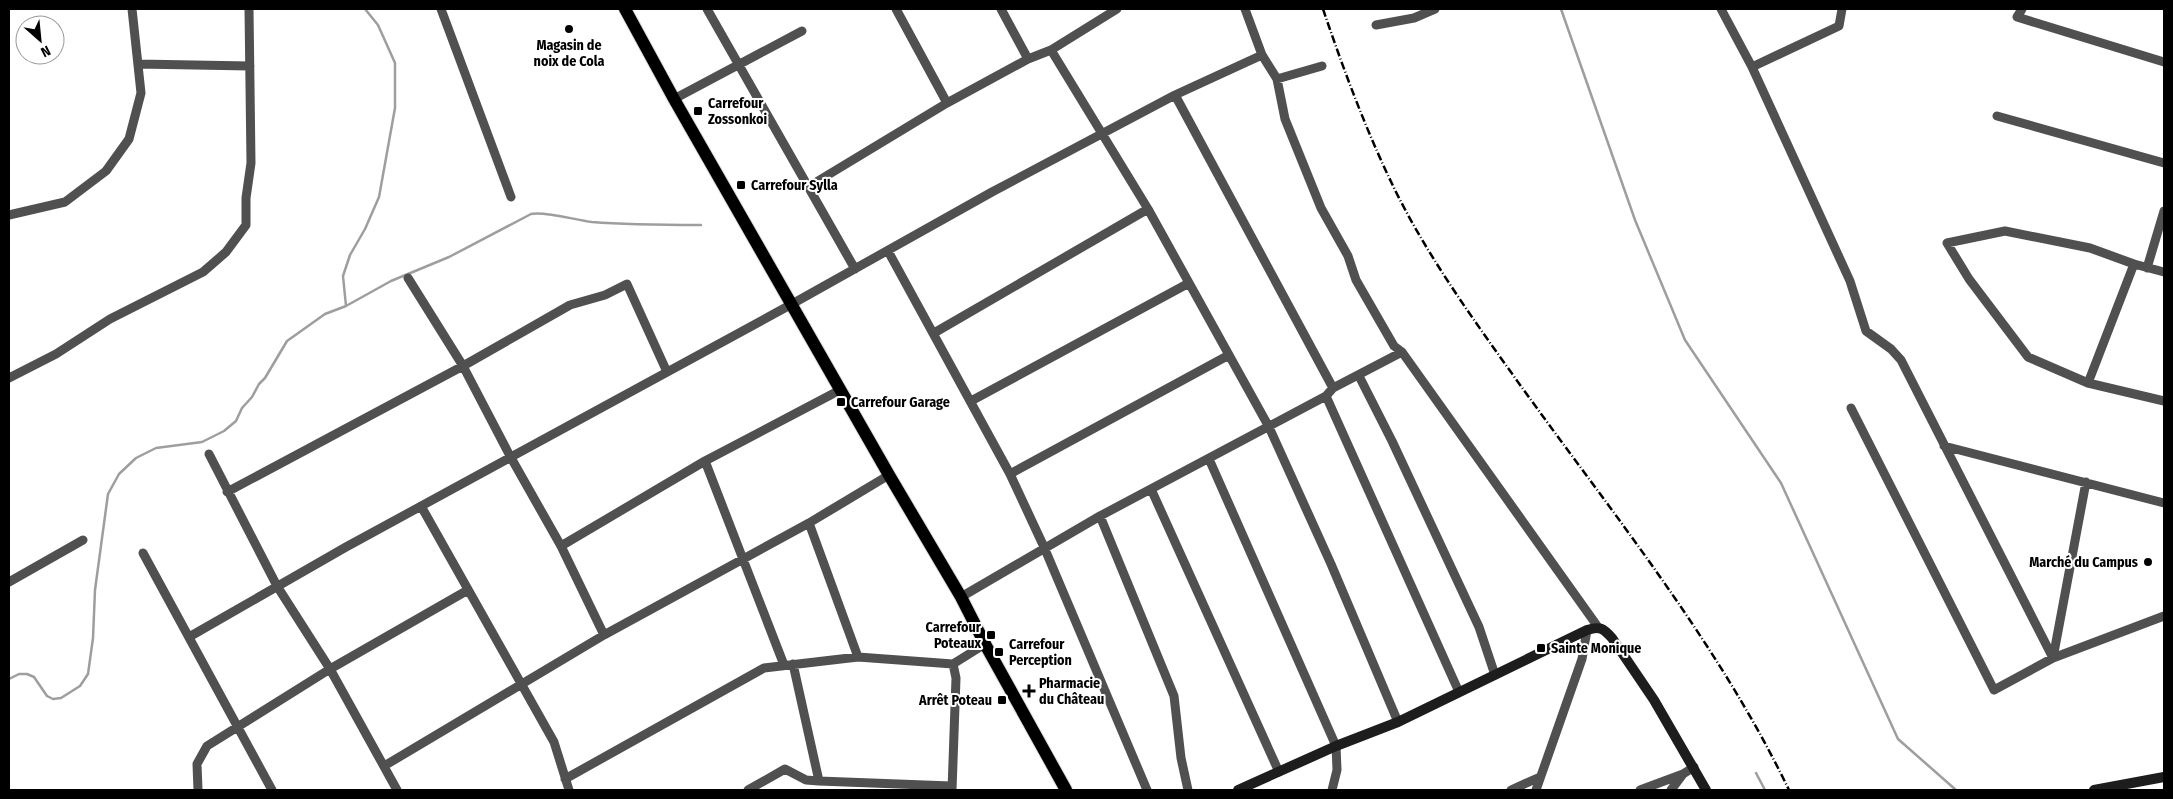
<svg xmlns="http://www.w3.org/2000/svg" width="2173" height="799" viewBox="0 0 2173 799" font-family="'Fira Sans Condensed',sans-serif">
  <style>
    .lines { fill: none; stroke-linecap: round; stroke-linejoin: round }
    .stream { stroke: #9e9e9e; stroke-width: 2.5 }
    .primary-casing { stroke: #dbdbdb; stroke-width: 14 }
    .street { stroke: #505050; stroke-width: 9 }
    .secondary { stroke: #1d1d1d; stroke-width: 10 }
    .primary { stroke: #000; stroke-width: 12 }
    .rail { stroke: #000; stroke-width: 2.5; stroke-dasharray: 8 2.5 1 2.5; stroke-linecap: butt }
    .poi-dot { fill: #000; stroke: #fff; stroke-width: 2 }
    .labels { text-anchor: middle; dominant-baseline: central; stroke-width: 4; stroke-linejoin: round; paint-order: stroke }
    .poi-label { font-size: 14px; font-weight: bold; fill: #000; stroke: #fff; text-anchor: start }
  </style>
  <rect width="100%" height="100%" fill="#fff"/>
  <g class="lines">
    <!-- stream -->
    <path class="stream" d="M1561 9 1635 220 1685 340 1781 483 1898 739 1956 790
      M346 306 391 281 449 257 531 214C545 211 575 220 592 222 628 225 665 225 701 225
      M9 679 19 674H27L34 677 47 696 53 699 61 698 80 686 88 674 93 638 95 590 108 494 119 474 136 458 156 448 202 442 224 431 236 421 242 408 252 397 259 384 265 378 287 341 325 314 346 306 343 276 350 255 365 229 379 197 395 108V63L378 25 365 9
      M1756 773 1765 790"/>
    <!-- primary casing -->
    <g class="primary-casing">
      <path id="primary" d="M625 9 674 99 889 475 961 597 985 644 1066 790"/>
    </g>
    <!-- street -->
    <path class="street" d="M441 9 511 197
      M707 9 855 269
      M896 9 947 103
      M1001 9 1028 59
      M1245 9 1262 55 1277 79 1285 119 1321 208 1348 256 1356 280 1394 346 1402 352 1598 627
      M1721 9 1752 67 1850 281 1866 331 1891 349 1901 360 2053 658
      M2022 9 2017 17 2164 62
      M1376 25 1414 18 1435 9
      M1051 50 1148 209 1269 427 1331 564 1398 722
      M138 64 250 66
      M1752 67 1839 26 1842 9
      M1277 79 1322 66
      M1175 95 1333 388
      M674 99 802 31
      M1997 116 2164 163
      M808 187 947 103 1028 59 1051 50 1117 9
      M9 215 65 202 106 171 129 139 141 93 132 9
      M888 251 1010 474 1044 547 1147 790
      M2147 268 2164 211
      M2164 272 2134 264 2090 248 2005 231 1947 243 1969 279 2028 357 2088 383 2164 401
      M408 278 463 366 510 456 561 546 604 635
      M934 333 1148 209
      M1359 376 1392 441 1479 627 1495 675
      M9 378 56 354 110 319 203 272 226 252 246 225V198L251 163 249 9
      M2088 383 2134 264
      M1326 396 1459 692
      M971 401 1189 283
      M1851 408 1994 690 2053 658 2164 616
      M1944 446 2164 503
      M209 454 277 586 330 669 397 790
      M1209 459 1336 746 1337 770 1332 790
      M705 461 784 665
      M1010 474 1229 355
      M1151 489 1279 772
      M227 492 463 366 570 305 605 295 627 284 667 372
      M421 506 554 742 569 790
      M1100 516 1174 696 1181 758 1188 790
      M809 523 858 657
      M561 546 705 461 840 390
      M143 553 272 790
      M9 582 83 540
      M961 597 1100 516 1326 396 1333 388 1402 352
      M189 637 346 547 792 304 992 192 1175 95 1262 55
      M2053 658 2086 482
      M793 664 819 781
      M384 766 604 635 809 523 889 475
      M565 779 764 668 858 657 953 664
      M198 790 197 764 207 746 330 669 468 590
      M748 790 785 769 806 780 819 781 951 786
      M952 790 956 678 953 664 985 644
      M1511 790 1540 777
      M1536 790 1582 659 1587 630
      M1640 790 1683 774 1694 767
      M1671 790 1683 774"/>
    <!-- secondary -->
    <path class="secondary" d="M1238 790 1336 746 1398 722 1587 630C1600 626 1603 628 1612 638L1654 700 1706 790
      M2094 790 2164 777"/>
    <!-- primary -->
    <use href="#primary" class="primary"/>
    <!-- rail -->
    <path class="rail" d="M1323 9C1344 71 1367 133 1396 192 1431 262 1478 326 1523 389 1617 519 1719 645 1789 790"/>
  </g>
  <!-- markers -->
  <g class="poi-dot">
    <circle cx="569" cy="29" r="5"/>
    <rect x="693" y="106" width="10" height="10" rx="2.5"/>
    <rect x="736" y="180" width="10" height="10" rx="2.5"/>
    <rect x="836" y="397" width="10" height="10" rx="2.5"/>
    <circle cx="2148" cy="562" r="5"/>
    <rect x="986" y="630" width="10" height="10" rx="2.5"/>
    <rect x="1536" y="643" width="10" height="10" rx="2.5"/>
    <rect x="994" y="647" width="10" height="10" rx="2.5"/>
    <path d="M1026.5 683.5h5v5h5v5h-5v5h-5v-5h-5v-5h5z"/>
    <rect x="997" y="695" width="10" height="10" rx="2.5"/>
  </g>
  <g class="labels">
    <!-- poi labels -->
    <g class="poi-label">
      <text x="569" y="45" text-anchor="middle">Magasin de<tspan x="569" dy="16">noix de Cola</tspan></text>
      <text x="708" y="103">Carrefour<tspan x="708" dy="16">Zossonkoi</tspan></text>
      <text x="751" y="185">Carrefour Sylla</text>
      <text x="851" y="402">Carrefour Garage</text>
      <text x="2138" y="562" text-anchor="end">Marché du Campus</text>
      <text x="981" y="627" text-anchor="end">Carrefour<tspan x="981" dy="16">Poteaux</tspan></text>
      <text x="1009" y="644">Carrefour<tspan x="1009" dy="16">Perception</tspan></text>
      <text x="1551" y="648">Sainte Monique</text>
      <text x="1039" y="683">Pharmacie<tspan x="1039" dy="16">du Château</tspan></text>
      <text x="992" y="700" text-anchor="end">Arrêt Poteau</text>
    </g>
  </g>
  <!-- border -->
  <rect width="2173" height="799" fill="none" stroke="#000000" stroke-width="20"/>
  <!-- north arrow -->
  <g transform="translate(40 40) rotate(153)"><circle r="24" fill="#ffffff" stroke="#999999"/>
  <path d="M0-4L9 19L0 12L-9 19Z" fill="#000000"/>
  <text y="-8" font-size="14" font-weight="bold" text-anchor="middle" fill="#000000">N</text>
  </g>
</svg>
